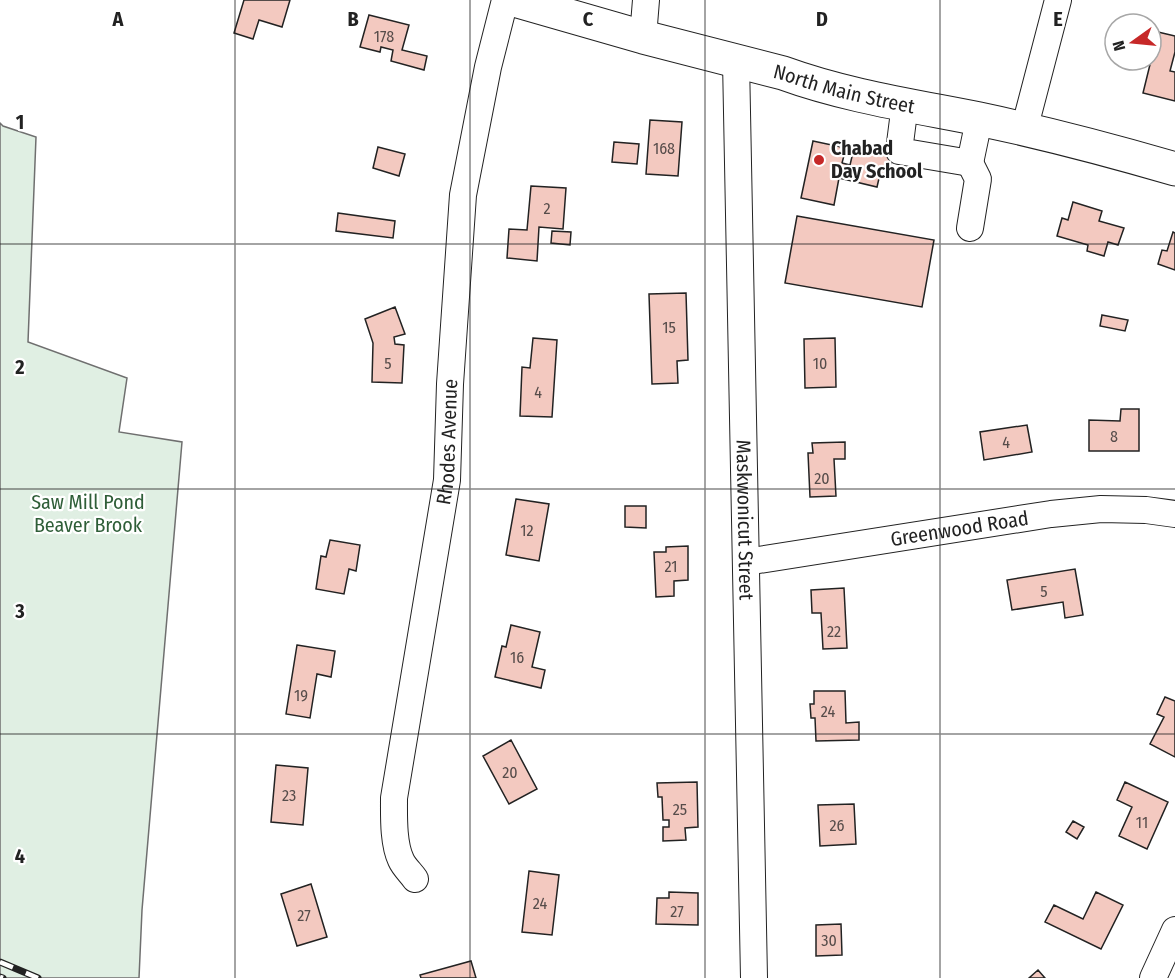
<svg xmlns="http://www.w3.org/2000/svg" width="1175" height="978" viewBox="0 0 1175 978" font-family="'Fira Sans Condensed',sans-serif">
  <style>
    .green { fill: #e0efe3; stroke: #6f6f6f; stroke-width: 1.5 }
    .building { fill: #f3c9c0; stroke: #222; stroke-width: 1.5 }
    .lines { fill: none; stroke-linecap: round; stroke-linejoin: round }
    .minor-casing { stroke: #222; stroke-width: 28 }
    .major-casing { stroke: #222; stroke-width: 35 }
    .minor { stroke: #fff; stroke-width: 26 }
    .major { stroke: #fff; stroke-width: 33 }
    .rail-casing { stroke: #222; stroke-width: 7 }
    .rail { stroke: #fff; stroke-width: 4.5; stroke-dasharray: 14; stroke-linecap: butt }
    .grid { fill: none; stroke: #222; stroke-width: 1.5; stroke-opacity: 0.55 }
    .poi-dot { fill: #c62828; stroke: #fff; stroke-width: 2 }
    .labels { text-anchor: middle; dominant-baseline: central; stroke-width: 4.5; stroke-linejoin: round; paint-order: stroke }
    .number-label { font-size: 16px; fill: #564c4a }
    .street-label { font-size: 20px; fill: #222; stroke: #fff }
    .poi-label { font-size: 20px; font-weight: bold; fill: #222; stroke: #fff; text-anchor: start }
    .park-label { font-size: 20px; fill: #2f5e38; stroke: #fff }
    .grid-label { font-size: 20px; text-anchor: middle; font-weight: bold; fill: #222; stroke: #fff; stroke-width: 4.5; stroke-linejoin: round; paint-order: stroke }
  </style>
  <rect width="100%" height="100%" fill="#fff"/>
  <!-- green -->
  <path class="green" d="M0 123 3 126 36 137 28 342 127 378 119 432 182 442 142 910 139 978H0Z"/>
  <!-- building -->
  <path class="building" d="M244 0H290L282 27 259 20 253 39 234 33Z
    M369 15 409 25 402 50 427 56 424 70 391 61 393 50 381 47 380 52 360 47Z
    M1158 32 1175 36V52L1170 71 1175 72V101L1143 93Z
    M650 120 682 122 678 176 646 174Z
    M813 141 846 148 842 163 850 165 855 144 884 151 883 155 892 157 888 176 880 174 877 187 839 178 834 205 801 198Z
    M614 142 639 144 637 164 612 162Z
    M378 147 405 154 399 176 373 168Z
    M531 186 566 188 563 229 539 227 537 261 507 258 509 229 527 230Z
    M1073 202 1102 211 1099 221 1124 228 1118 245 1108 242 1104 256 1087 251 1088 245 1057 236 1062 218 1068 220Z
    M338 213 395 221 393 238 336 231Z
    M797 216 934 240 922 307 785 283Z
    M552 231 571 232 570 245 551 243Z
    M1173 232 1175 233V270L1158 264 1162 250 1167 251Z
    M686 293 688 360 677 361 678 383 652 384 649 294Z
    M395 307 405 334 394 337 395 344 404 345 402 383 372 382 373 343 365 319Z
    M1102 315 1128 320 1125 331 1100 326Z
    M533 338 557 340 552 417 520 416 522 367 530 368Z
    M835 338 836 387 805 388 804 339Z
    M1121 409H1139V451H1089V420L1120 421Z
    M1027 425 1032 452 984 460 980 432Z
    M845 442V459H834L836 496 810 497 808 453H813L812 443Z
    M516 499 549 504 539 561 506 555Z
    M625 506H646V528L625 527Z
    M330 540 360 545 356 571 349 569 344 594 316 589 321 556 326 557Z
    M688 546V580L674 581V596L656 597 654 552H666V547Z
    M1075 569 1083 615 1065 618 1063 602 1012 610 1007 580Z
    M844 588 847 648 823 649 821 613H812L811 590Z
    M511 625 540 632 532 667 545 670 541 688 495 677 502 646 506 647Z
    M297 645 335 651 331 677 317 674 310 718 286 714Z
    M814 691H845L846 723 859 722V740L816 741 815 718H811L810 704H814Z
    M1165 697 1175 701V757L1150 744 1164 717 1157 714Z
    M511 740 537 789 509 804 483 756Z
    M276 765 308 768 303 825 271 822Z
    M697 782 698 827 685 828 686 840 663 841V827H669V820H663L662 797H658L657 783Z
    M1125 782 1168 802 1147 849 1119 836 1132 807 1117 800Z
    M854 804 856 844 820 846 818 805Z
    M1073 821 1084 827 1077 839 1066 832Z
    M529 871 559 875 552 935 522 932Z
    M311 884 327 937 297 946 281 894Z
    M669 892 698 893V925L656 924 657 898H669Z
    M1096 892 1123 905 1101 949 1045 922 1054 905 1083 919Z
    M841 924 842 955 816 956V925Z
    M471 961 476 978H421L420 975Z
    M1038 970 1045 978H1029Z"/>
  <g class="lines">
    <!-- minor casing -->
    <g class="minor-casing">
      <g id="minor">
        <path d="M643 37 646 0"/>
        <path id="s1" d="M736 61 754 978"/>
        <path d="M905 104 899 151 970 163 979 120"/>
        <path d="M1024 130 1058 0"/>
        <path d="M970 228 978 179 970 163"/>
        <path id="s2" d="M746 562 1051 514 1101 509 1146 510 1175 514"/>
        <path id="s3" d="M415 879C411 873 404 867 401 860 393 843 394 816 394 798L447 480 450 384 463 195 488 67 505 0"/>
        <path d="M1153 978 1175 930"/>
      </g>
    </g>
    <!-- major casing -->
    <g class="major-casing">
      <g id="major">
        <path id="s4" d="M514 0 643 37 783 73C846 96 914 106 979 119 1045 133 1110 150 1175 169"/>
      </g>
    </g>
    <!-- minor -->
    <use href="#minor" class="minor"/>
    <!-- major -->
    <use href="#major" class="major"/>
    <!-- rail casing -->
    <g class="rail-casing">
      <path id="rail" d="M0 962 38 978
        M0 977 3 978"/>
    </g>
    <!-- rail -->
    <use href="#rail" class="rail"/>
  </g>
  <!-- grid -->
  <path class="grid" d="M235 0V978M470 0V978M705 0V978M940 0V978M0 244H1175M0 489H1175M0 734H1175"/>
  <!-- markers -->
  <circle class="poi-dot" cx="819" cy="160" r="6"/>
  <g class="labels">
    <!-- number labels -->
    <g class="number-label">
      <text x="384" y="36">178</text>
      <text x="664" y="148">168</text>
      <text x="547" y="208">2</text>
      <text x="669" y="327">15</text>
      <text x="388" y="363">5</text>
      <text x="820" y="363">10</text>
      <text x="538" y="392">4</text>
      <text x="1114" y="436">8</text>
      <text x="1006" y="442">4</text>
      <text x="822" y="478">20</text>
      <text x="527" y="530">12</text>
      <text x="671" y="566">21</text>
      <text x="1044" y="591">5</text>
      <text x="834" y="631">22</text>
      <text x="517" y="657">16</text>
      <text x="301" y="695">19</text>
      <text x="828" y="711">24</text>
      <text x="510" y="772">20</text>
      <text x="289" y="795">23</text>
      <text x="680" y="809">25</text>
      <text x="1142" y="822">11</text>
      <text x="837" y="825">26</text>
      <text x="540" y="903">24</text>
      <text x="677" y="911">27</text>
      <text x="304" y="915">27</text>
      <text x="829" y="940">30</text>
    </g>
    <!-- street labels -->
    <g class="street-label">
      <text stroke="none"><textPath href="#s4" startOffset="342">North Main Street</textPath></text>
      <text stroke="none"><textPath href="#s3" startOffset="447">Rhodes Avenue</textPath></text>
      <text stroke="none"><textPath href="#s1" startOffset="459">Maskwonicut Street</textPath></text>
      <text stroke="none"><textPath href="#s2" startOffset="216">Greenwood Road</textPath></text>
    </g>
    <!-- poi labels -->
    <g class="poi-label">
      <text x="831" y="148">Chabad<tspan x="831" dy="23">Day School</tspan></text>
    </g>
    <!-- park labels -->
    <g class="park-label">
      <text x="88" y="502">Saw Mill Pond<tspan x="88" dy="23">Beaver Brook</tspan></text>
    </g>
  </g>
  <g class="grid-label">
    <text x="118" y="26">A</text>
    <text x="353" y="26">B</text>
    <text x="588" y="26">C</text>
    <text x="822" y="26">D</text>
    <text x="1058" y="26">E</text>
    <text x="20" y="129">1</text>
    <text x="20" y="374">2</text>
    <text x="20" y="618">3</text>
    <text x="20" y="863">4</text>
  </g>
  <!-- north arrow -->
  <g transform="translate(1133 42) rotate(255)"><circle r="28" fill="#ffffff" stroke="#a7a7a7" stroke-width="1.5"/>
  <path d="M0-4.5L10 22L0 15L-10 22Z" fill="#c62828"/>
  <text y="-9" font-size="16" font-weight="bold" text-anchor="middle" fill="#222222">N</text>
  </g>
</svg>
